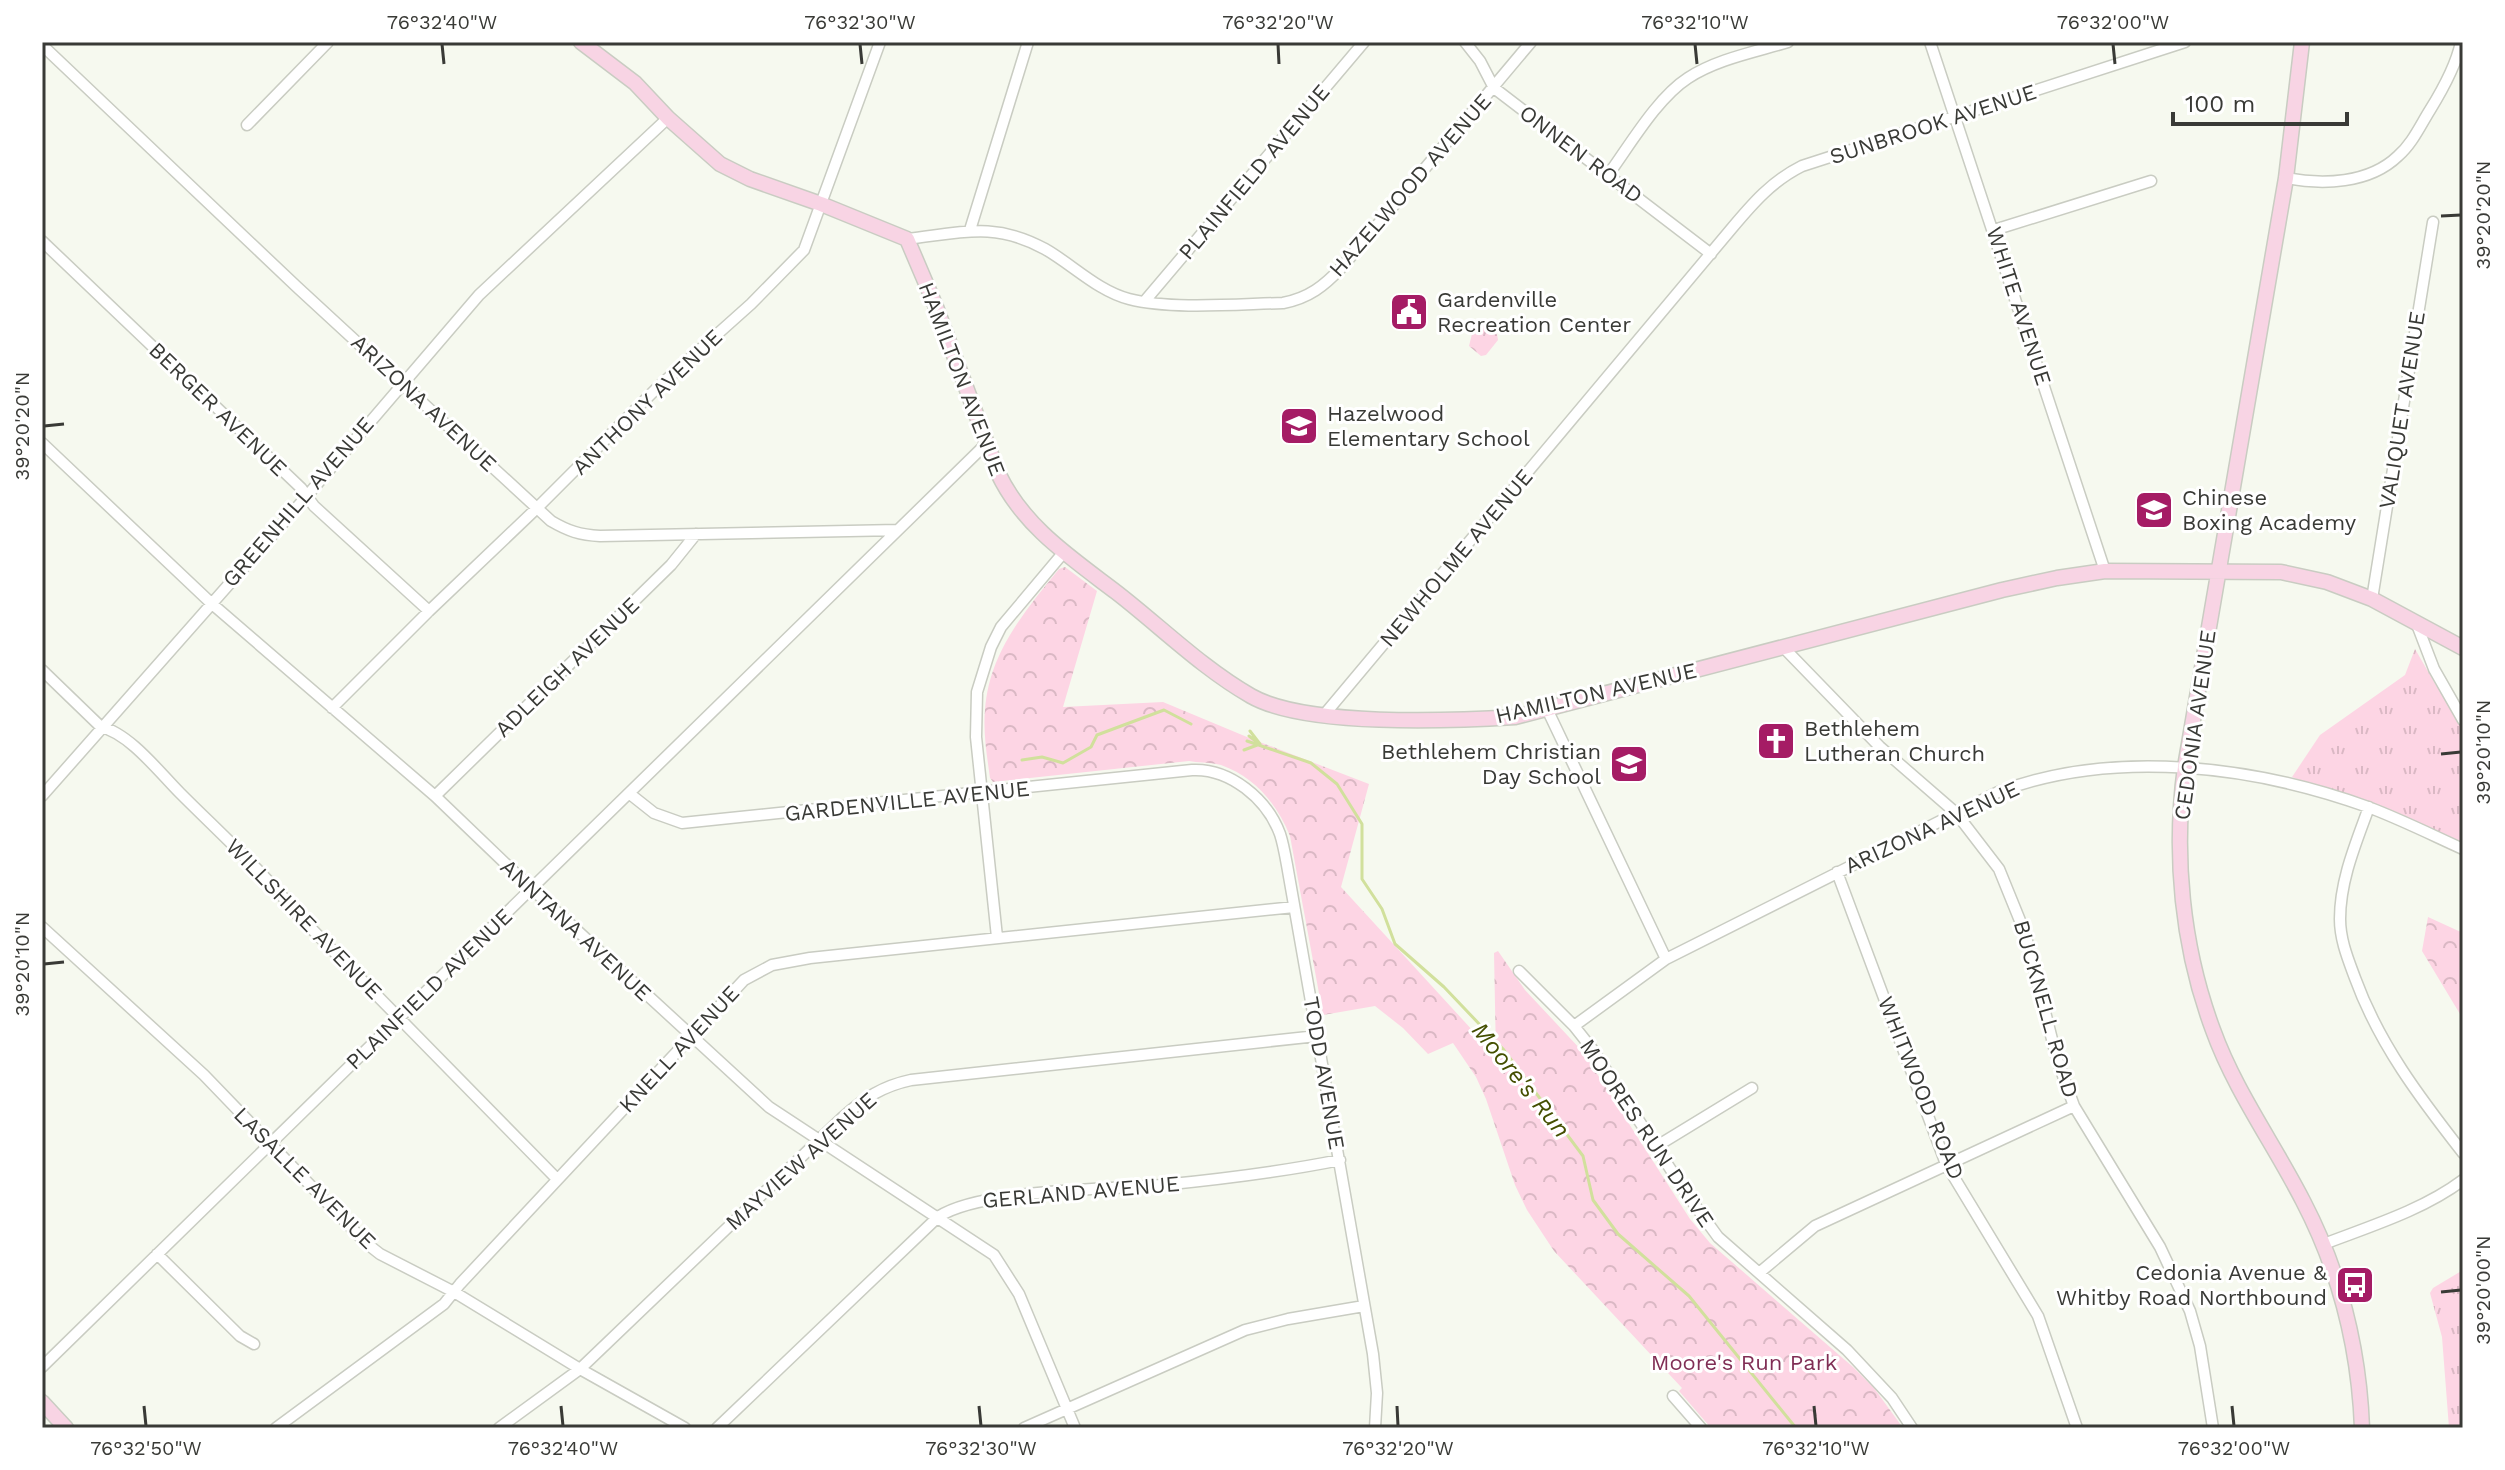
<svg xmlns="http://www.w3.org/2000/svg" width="2505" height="1470" viewBox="0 0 2505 1470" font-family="'Work Sans',sans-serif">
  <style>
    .grass { fill: url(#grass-tufts) }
    .forest { fill: url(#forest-crowns) }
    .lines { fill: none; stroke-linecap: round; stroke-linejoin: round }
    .stream { stroke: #d1e09c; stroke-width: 3 }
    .street-casing { stroke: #c9ccc2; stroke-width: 13 }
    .secondary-casing { stroke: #c9ccc2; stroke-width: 17 }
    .street { stroke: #fff; stroke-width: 10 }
    .secondary { stroke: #f8d4e4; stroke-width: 14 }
    .ticks { fill: none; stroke: #393a36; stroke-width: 3 }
    .labels { text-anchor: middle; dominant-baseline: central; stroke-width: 6; stroke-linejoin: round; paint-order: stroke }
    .street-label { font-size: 22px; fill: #393a36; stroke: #fff }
    .poi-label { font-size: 22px; fill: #393a36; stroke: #fff; text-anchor: start }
    .park-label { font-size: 22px; fill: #802e55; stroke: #fff }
    .water-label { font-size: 24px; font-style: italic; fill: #444f00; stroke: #fff }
    .neatline { fill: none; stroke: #393a36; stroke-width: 3 }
    .ticks-label { font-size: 20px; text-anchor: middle; fill: #393a36 }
  </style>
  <defs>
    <pattern id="grass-tufts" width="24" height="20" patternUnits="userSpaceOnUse" patternTransform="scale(2)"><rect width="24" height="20" fill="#fdd5e4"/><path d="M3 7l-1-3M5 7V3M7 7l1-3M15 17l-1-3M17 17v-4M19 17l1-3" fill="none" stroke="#dab8c4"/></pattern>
    <pattern id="forest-crowns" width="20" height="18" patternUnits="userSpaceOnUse" patternTransform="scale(2)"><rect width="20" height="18" fill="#fdd5e4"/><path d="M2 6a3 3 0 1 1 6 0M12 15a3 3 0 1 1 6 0" fill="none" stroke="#dab8c4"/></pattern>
  </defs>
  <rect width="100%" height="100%" fill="#f6f9ef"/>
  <!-- grass -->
  <path class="grass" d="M2415 649 2437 687 2463 714V846L2292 777 2320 735 2405 675Z
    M2463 1270V1428H2449L2442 1337 2430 1293 2433 1288Z"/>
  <!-- forest -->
  <path class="forest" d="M1477 321H1481L1497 334 1498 340 1486 355 1481 356 1469 346 1474 326Z
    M1065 567 1097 591 1063 707 1163 702 1247 737 1369 784 1341 887 1496 1056 1494 953 1498 951 1525 990 1583 1052 1690 1219 1710 1243 1853 1367 1874 1388 1903 1428H1711L1679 1391 1682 1388 1554 1251 1527 1210 1515 1185 1486 1099 1476 1077 1453 1043 1428 1054 1403 1028 1375 1006 1323 1015 1290 836C1277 804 1255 777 1221 765 1211 762 1199 763 1189 761L993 782 990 778C987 756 983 733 985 710 989 653 1024 612 1059 569Z
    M2428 917 2463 933V1019L2422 951Z"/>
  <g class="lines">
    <!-- stream -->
    <path class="stream" d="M1250 731 1260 744
      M1249 736 1257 742
      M1247 741 1311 763 1337 784 1362 824V879L1382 909 1395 944 1444 987 1503 1049 1583 1156 1593 1200 1618 1234 1689 1296 1796 1428
      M1244 750 1260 744
      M1022 760 1042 757 1063 763 1091 747 1097 735 1164 710 1191 724"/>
    <!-- street casing -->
    <g class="street-casing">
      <path id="street" d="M1465 42 1480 61 1494 88 1711 254
        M1930 42 2105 571
        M42 45 297 287 551 521C568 531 580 535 600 536L898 530
        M247 125 328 42
        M1608 175C1630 145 1657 98 1688 78 1717 59 1755 52 1788 42
        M2286 178C2322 185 2369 184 2398 156 2412 144 2420 126 2430 110 2443 89 2456 66 2461 42
        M970 230 1028 42
        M1994 230 2151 181
        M907 239C960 233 994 221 1045 249 1073 265 1098 291 1129 299 1172 310 1238 304 1283 303 1309 298 1324 286 1342 267L1531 42
        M42 241 301 488 314 506 429 611
        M1144 302 1364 42
        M42 443 211 603 435 796 532 889 769 1107 994 1255 1019 1294 1075 1428
        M2372 599 2433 222
        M2416 622 2434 669 2463 720
        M1784 648 1880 747 1956 813 1999 869 2025 933 2057 1059 2074 1106 2160 1247 2190 1311 2200 1346 2213 1428
        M42 670 101 727C129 733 160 773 180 793 221 834 263 872 300 917L557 1179
        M332 708 429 611 537 508 657 388 751 304 804 250 880 42
        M1547 709 1666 959
        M1324 715 1732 228C1753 203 1772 181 1802 166L2185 42
        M630 794 654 813 682 823 1192 770C1230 768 1267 799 1280 834 1283 843 1285 854 1287 865L1373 1354 1377 1393 1375 1428
        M42 796 306 497 479 295 668 118
        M435 796 671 565 696 534
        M2369 807C2356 843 2340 880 2340 919 2340 940 2348 959 2355 978 2379 1044 2420 1098 2463 1153
        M1837 872 1946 1164 2038 1316 2077 1428
        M42 927 204 1075 366 1243 380 1254 454 1292 580 1369 685 1428
        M997 937 976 737 977 692 991 647 1001 627 1064 552
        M1519 971 1574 1026 1593 1050 1686 1193 1718 1237 1847 1350 1892 1398 1912 1428
        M1574 1026 1666 959 1998 792C2115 748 2254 766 2368 807 2400 819 2432 835 2463 849
        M1657 1146 1752 1088
        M2324 1244C2371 1226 2423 1210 2463 1180
        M157 1254 240 1336 254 1344
        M1759 1273 1815 1226 2074 1106
        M42 1367 987 443
        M1673 1396 1701 1428
        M276 1428 444 1304 460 1284 744 980 772 965 810 958 1294 907
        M499 1428 580 1369 843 1117C864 1098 883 1086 911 1080L1317 1036
        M717 1428 938 1217C980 1189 1107 1190 1162 1185 1222 1179 1281 1172 1340 1160
        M1024 1428 1245 1330 1288 1319 1364 1306"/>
    </g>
    <!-- secondary casing -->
    <g class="secondary-casing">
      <path id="secondary" d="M581 42 635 83 668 118 720 164 750 179 821 204 907 239 936 307 998 473C1023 526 1070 557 1116 592 1160 626 1202 668 1251 696 1305 727 1451 721 1515 717L2002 590 2057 578 2105 571 2281 572 2327 582 2372 599 2463 648
        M2302 42 2286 178 2185 767C2173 854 2182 947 2213 1030 2235 1091 2274 1144 2303 1201 2340 1272 2359 1348 2362 1428
        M42 1402 66 1428"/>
    </g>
    <!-- street -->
    <use href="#street" class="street"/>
    <!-- secondary -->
    <use href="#secondary" class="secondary"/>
  </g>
  <!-- ticks -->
  <path class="ticks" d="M442 44 444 64M860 44 862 64M1278 44 1279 64M1695 44 1697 64M2113 44 2115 64M2441 216 2461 215M44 426 64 424M2441 754 2461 752M44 964 64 962M2441 1292 2461 1290M144 1406 146 1426M561 1406 563 1426M979 1406 981 1426M1397 1406 1398 1426M1814 1406 1816 1426M2232 1406 2234 1426"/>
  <!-- icons -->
  <defs>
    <g id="civic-square" transform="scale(2)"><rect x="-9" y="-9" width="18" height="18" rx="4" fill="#a51c65" stroke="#fff"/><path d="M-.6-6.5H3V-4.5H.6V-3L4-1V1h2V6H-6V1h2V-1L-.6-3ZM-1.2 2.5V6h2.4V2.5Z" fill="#fff"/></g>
    <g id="school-square" transform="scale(2)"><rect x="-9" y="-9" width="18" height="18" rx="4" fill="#a51c65" stroke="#fff"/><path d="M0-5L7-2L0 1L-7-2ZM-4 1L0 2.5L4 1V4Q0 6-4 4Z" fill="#fff"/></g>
    <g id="church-square" transform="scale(2)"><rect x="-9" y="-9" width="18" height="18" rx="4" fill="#a51c65" stroke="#fff"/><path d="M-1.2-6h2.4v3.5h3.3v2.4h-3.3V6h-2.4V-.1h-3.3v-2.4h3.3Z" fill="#fff"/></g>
    <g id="bus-square" transform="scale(2)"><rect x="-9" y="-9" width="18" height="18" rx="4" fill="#a51c65" stroke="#fff"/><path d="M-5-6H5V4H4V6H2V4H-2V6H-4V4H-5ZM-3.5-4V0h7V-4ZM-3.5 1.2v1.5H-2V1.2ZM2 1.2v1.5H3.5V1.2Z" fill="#fff"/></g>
  </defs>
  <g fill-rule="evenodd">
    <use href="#civic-square" x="1409" y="312"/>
    <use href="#school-square" x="1299" y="426"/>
    <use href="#school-square" x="2154" y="510"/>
    <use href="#church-square" x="1776" y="741"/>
    <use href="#school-square" x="1629" y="764"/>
    <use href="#bus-square" x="2355" y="1285"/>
  </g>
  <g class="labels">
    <!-- street labels -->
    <g class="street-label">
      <text transform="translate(1933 124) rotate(-18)">SUNBROOK AVENUE</text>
      <text transform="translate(1581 154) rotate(37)">ONNEN ROAD</text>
      <text transform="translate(1254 172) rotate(-50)">PLAINFIELD AVENUE</text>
      <text transform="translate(1410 185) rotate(-49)">HAZELWOOD AVENUE</text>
      <text transform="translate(2019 306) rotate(72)">WHITE AVENUE</text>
      <text transform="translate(962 379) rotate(69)">HAMILTON AVENUE</text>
      <text transform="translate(647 402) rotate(-44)">ANTHONY AVENUE</text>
      <text transform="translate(424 403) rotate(43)">ARIZONA AVENUE</text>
      <text transform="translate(218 409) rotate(44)">BERGER AVENUE</text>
      <text transform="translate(2402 410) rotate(-81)">VALIQUET AVENUE</text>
      <text transform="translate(298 502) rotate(-49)">GREENHILL AVENUE</text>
      <text transform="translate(1456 558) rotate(-50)">NEWHOLME AVENUE</text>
      <text transform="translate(567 667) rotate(-44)">ADLEIGH AVENUE</text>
      <text transform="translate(1596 693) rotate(-13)">HAMILTON AVENUE</text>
      <text transform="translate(2195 725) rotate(-82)">CEDONIA AVENUE</text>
      <text transform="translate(907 801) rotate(-6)">GARDENVILLE AVENUE</text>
      <text transform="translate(1932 827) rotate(-25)">ARIZONA AVENUE</text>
      <text transform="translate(304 919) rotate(46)">WILLSHIRE AVENUE</text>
      <text transform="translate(576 930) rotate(43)">ANNTANA AVENUE</text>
      <text transform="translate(429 989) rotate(-44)">PLAINFIELD AVENUE</text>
      <text transform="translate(2046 1009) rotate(74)">BUCKNELL ROAD</text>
      <text transform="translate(679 1049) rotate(-47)">KNELL AVENUE</text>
      <text transform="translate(1324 1073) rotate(80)">TODD AVENUE</text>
      <text transform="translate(1921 1088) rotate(68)">WHITWOOD ROAD</text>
      <text transform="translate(1647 1133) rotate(56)">MOORES RUN DRIVE</text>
      <text transform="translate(801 1161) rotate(-42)">MAYVIEW AVENUE</text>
      <text transform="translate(305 1178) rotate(45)">LASALLE AVENUE</text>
      <text transform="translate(1081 1192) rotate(-5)">GERLAND AVENUE</text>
    </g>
    <!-- poi labels -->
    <g class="poi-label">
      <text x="1437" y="299">Gardenville<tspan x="1437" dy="25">Recreation Center</tspan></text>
      <text x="1327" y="413">Hazelwood<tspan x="1327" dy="25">Elementary School</tspan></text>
      <text x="2182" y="497">Chinese<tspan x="2182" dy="25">Boxing Academy</tspan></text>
      <text x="1804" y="728">Bethlehem<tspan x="1804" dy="25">Lutheran Church</tspan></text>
      <text x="1601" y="751" text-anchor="end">Bethlehem Christian<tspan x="1601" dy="25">Day School</tspan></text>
      <text x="2327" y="1272" text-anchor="end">Cedonia Avenue &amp;<tspan x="2327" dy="25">Whitby Road Northbound</tspan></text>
    </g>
    <!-- park labels -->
    <g class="park-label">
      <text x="1744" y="1362">Moore's Run Park</text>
    </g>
    <!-- water labels -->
    <g class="water-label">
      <text transform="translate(1521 1080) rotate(51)">Moore's Run</text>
    </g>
  </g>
  <!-- border -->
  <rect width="2505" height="1470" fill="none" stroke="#ffffff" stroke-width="88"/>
  <!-- scale -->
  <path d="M2173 112v12h174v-12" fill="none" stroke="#393a36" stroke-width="4"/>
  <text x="2185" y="112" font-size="24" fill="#393a36" stroke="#ffffff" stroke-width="6" paint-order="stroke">100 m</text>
  <rect x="44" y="44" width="2417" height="1382" class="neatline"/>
  <g class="ticks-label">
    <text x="442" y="29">76°32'40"W</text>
    <text x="860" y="29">76°32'30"W</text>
    <text x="1278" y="29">76°32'20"W</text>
    <text x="1695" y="29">76°32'10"W</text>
    <text x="2113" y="29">76°32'00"W</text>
    <text transform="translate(2483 215) rotate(-90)" y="7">39°20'20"N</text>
    <text transform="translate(22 426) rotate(-90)" y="7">39°20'20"N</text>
    <text transform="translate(2483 752) rotate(-90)" y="7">39°20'10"N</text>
    <text transform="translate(22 964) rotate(-90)" y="7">39°20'10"N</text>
    <text transform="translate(2483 1290) rotate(-90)" y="7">39°20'00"N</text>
    <text x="146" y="1455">76°32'50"W</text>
    <text x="563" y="1455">76°32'40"W</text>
    <text x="981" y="1455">76°32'30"W</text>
    <text x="1398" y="1455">76°32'20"W</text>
    <text x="1816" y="1455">76°32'10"W</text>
    <text x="2234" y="1455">76°32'00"W</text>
  </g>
</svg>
